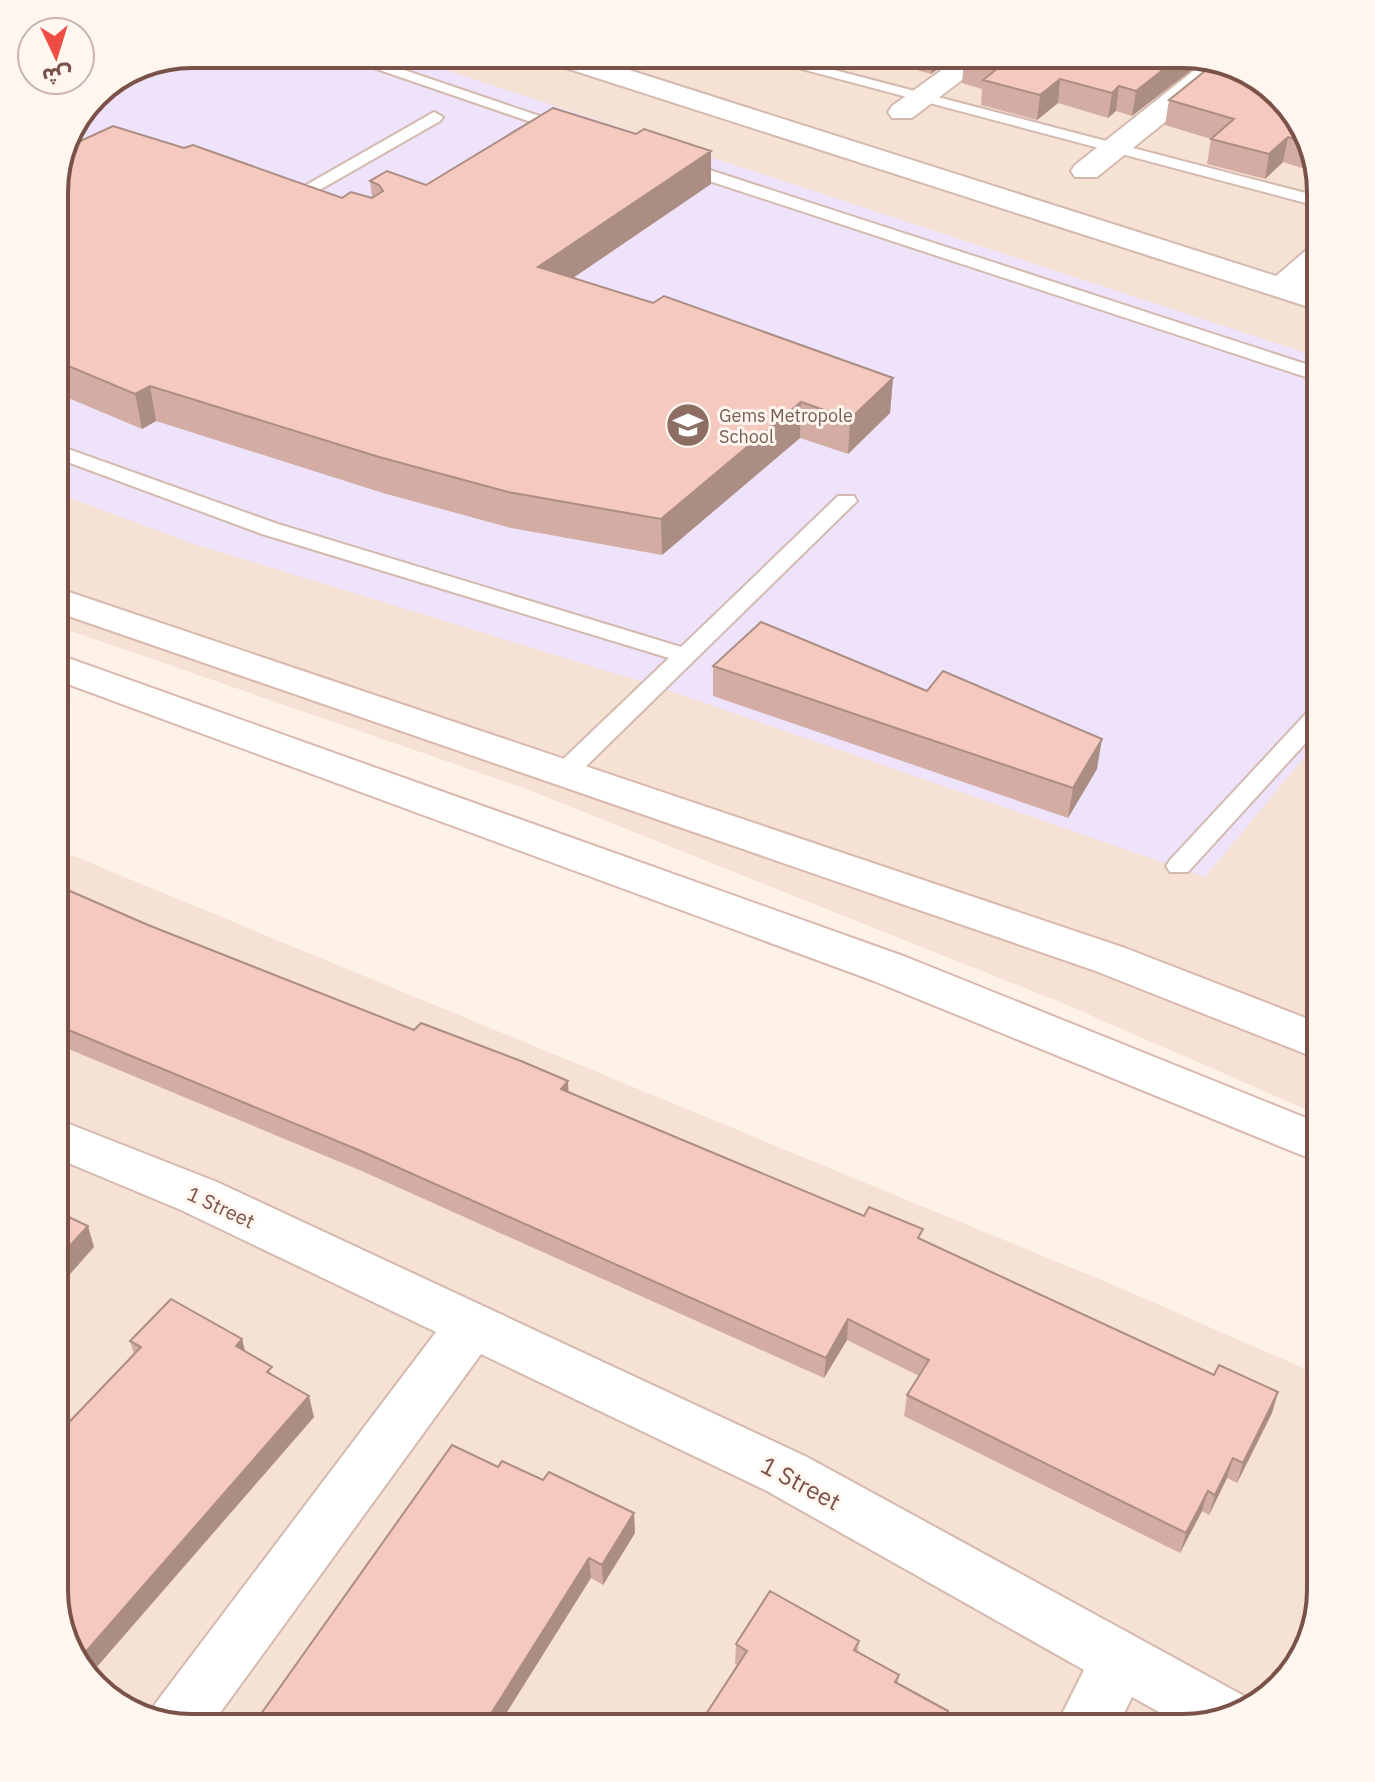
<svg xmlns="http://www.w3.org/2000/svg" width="1375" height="1782" viewBox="0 0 1375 1782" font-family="'IBM Plex Sans','Noto Sans Arabic',sans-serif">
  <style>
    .residential { fill: #f6e1d5 }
    .education { fill: #eee3fa }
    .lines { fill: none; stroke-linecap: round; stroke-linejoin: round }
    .lane-casing { stroke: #d4b9ae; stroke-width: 4 }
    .street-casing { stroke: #d4b9ae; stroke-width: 4 }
    .secondary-casing { stroke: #d9b9ae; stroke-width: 4 }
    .lane { fill: #fff; fill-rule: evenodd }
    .street { fill: #fff; fill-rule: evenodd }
    .secondary { fill: #fff; fill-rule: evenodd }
    .wall { fill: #d3ada3 }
    .shaded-wall { fill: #ac8d84 }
    .building { fill: #f5c9bd; stroke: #ac8d84; stroke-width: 2 }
    .labels { text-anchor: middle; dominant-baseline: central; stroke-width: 6; stroke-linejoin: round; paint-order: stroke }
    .far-education-label { font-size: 18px; fill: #785e54; stroke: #fff6ef; text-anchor: start }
    .street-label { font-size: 20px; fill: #7a5249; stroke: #fff6ef }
    .near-street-label { font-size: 24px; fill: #7a5249; stroke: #fff6ef }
    .rim { fill: none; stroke: #7a5249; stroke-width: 4 }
  </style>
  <rect width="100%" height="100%" fill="#fef1e7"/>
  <!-- residential -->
  <path class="residential" d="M192 54H1192L1252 73 1298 116 1321 192V1116L1060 1002 521 787 54 625V182L68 131 101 89Z
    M54 848 1125 1290 1321 1376V1591L1303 1659 1259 1705 1184 1728H191L123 1710 77 1666 54 1590Z"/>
  <!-- education -->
  <path class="education" d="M192 54H397L1321 358V737L1205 877 653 685 191 543 54 492V182L68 131 101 89Z"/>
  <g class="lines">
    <!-- lane casing -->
    <g class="lane-casing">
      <path id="lane" d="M333 54H357L578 129 569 134 563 133Z
        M745 54H773L1321 197V207Z
        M434 112 443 117 440 121 302 200 296 201 287 196Z
        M679 160 1321 369V382L673 169V161Z
        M54 444 278 524 681 647 838 496H854L857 501 574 778H556L553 772 556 766 669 658 262 534 54 457Z
        M1321 703V726L1188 872H1170L1166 866 1170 860 1313 706Z"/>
    </g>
    <!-- street casing -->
    <g class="street-casing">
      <path id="street" d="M537 54H579L1276 276 1310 247 1321 245V270L1304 285 1321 290V311L541 60Z
        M722 54H755C746 66 734 70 720 67L716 61Z
        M964 54H996L912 118H892L888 112 892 106Z
        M1212 62 1222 64 1226 70 1222 76 1097 177H1075L1071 171 1075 165 1202 64Z
        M54 1118 217 1182 807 1457 1244 1696 1250 1708 1186 1727 1132 1697 1117 1728H1055L1084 1670 767 1491 481 1354 209 1728H191L149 1717 155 1704 436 1332 181 1210 54 1157Z"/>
    </g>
    <!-- secondary casing -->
    <g class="secondary-casing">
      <path id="secondary" d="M54 587 1125 948 1321 1024V1060L1093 970 54 611Z
        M54 653 906 957 1321 1124V1163L874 981 54 679Z"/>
    </g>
    <!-- lane -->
    <use href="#lane" class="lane"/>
    <!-- street -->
    <use href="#street" class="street"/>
    <!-- secondary -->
    <use href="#secondary" class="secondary"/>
  </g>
  <!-- wall -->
  <path class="wall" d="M859 54H959L931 74Z
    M1192 54 1132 116 1116 111 1108 118 1058 103 1037 120 981 105 982 89 962 83 964 59Z
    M1169 100 1298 116 1315 172 1283 162 1265 179 1207 164 1211 139 1165 125Z
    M370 181 426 185 711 184 573 278 893 378 890 413 848 454 800 438 662 555 511 528 383 493 156 421 142 429 54 392V182L342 198H372Z
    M713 666 1097 769 1068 818 713 696Z
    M54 884 148 925 568 1092 922 1240 1214 1375 1278 1392 1272 1413 1237 1483 1227 1478 1209 1515 1202 1511 1180 1553 904 1416 907 1395 919 1376 847 1340 824 1378 364 1172 54 1043Z
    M242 1339 245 1351 274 1376 314 1417 88 1677 77 1666 134 1354 130 1341Z
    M498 1467 543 1480 634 1513 635 1533 603 1585 591 1578Z
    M1309 1634 1304 1655 1302 1654Z
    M859 1641 858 1652 899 1675 898 1683 948 1711 945 1728H697L737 1665 735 1664 736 1644Z"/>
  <!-- shaded-wall -->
  <path class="shaded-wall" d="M932 54H959L931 74Z
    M1183 54H1192L1206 59 1132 116 1136 91Z
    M1060 79 1058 103 1037 120 1040 95Z
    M1119 86 1116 111 1108 118 1112 93Z
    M1288 137 1283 162 1265 179 1269 154Z
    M711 151V184L539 301 538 267Z
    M893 378 890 413 848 454 850 419Z
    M150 386 156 421 142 429 135 394Z
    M801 402 800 438 662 555 661 519Z
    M1102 739 1097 769 1068 818 1073 788Z
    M568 1081 569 1102 561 1089Z
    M88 1226 94 1247 57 1289 54 1280V1263Z
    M848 1319 847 1340 824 1378 826 1358Z
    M242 1339 247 1360 236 1346Z
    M1278 1392 1272 1413 1237 1483 1243 1463Z
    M309 1396 314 1417 88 1677 77 1666 76 1663Z
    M1233 1458 1227 1478 1209 1515 1215 1495Z
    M1208 1491 1202 1511 1180 1553 1186 1533Z
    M634 1513 635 1533 603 1585 602 1565Z
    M589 1558 591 1578 497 1728H482Z
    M948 1711 945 1728H938Z"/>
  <!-- building -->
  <path class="building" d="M970 54H1183L1136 91 1119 86 1112 93 1060 79 1040 95 983 80 998 68 964 59Z
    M1216 62 1252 73 1298 116 1306 142 1288 137 1269 154 1211 139 1234 119 1169 100Z
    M553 108 636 134 644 129 711 151 538 267 653 303 664 296 893 378 850 419 801 402 661 519 508 492 379 457 150 386 135 394 54 360V182L63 149 113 126 184 148 193 145 342 198 351 192 372 198 383 191 379 185 370 181 387 171 426 185Z
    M761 622 927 691 943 671 1102 739 1073 788 713 666Z
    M54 884 148 925 414 1030 421 1023 521 1061 568 1081 561 1089 864 1216 869 1207 923 1229 918 1238 1214 1375 1219 1365 1278 1392 1243 1463 1233 1458 1215 1495 1208 1491 1186 1533 907 1395 929 1360 848 1319 826 1358 361 1151 54 1024Z
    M54 1210 88 1226 54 1263Z
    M171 1299 242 1339 236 1346 272 1367 267 1372 309 1396 76 1663 54 1590V1438L141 1347 130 1341Z
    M452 1445 498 1467 502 1461 543 1480 549 1472 634 1513 602 1565 589 1558 482 1728H251Z
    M770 1591 859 1641 854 1650 899 1675 895 1682 948 1711 938 1728H697L747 1651 736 1644Z"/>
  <!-- icons -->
  <defs>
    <g id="school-disc" transform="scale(2.3)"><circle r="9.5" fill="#8d6e63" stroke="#fff6ef"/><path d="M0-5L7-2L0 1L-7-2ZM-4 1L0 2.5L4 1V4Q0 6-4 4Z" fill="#fff"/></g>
  </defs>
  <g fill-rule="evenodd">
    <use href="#school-disc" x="688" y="425"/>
  </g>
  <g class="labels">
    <!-- far-education labels -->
    <g class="far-education-label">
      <text x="719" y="415">Gems Metropole<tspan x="719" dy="21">School</tspan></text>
    </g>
    <!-- street labels -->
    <g class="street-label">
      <text transform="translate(221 1207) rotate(25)">1 Street</text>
    </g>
    <!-- near-street labels -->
    <g class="near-street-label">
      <text transform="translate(801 1483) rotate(28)">1 Street</text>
    </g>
  </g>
  <!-- crop -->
  <path d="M0 0H1375V1782H0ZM192 68H1183A124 124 0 0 1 1307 192V1590A124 124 0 0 1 1183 1714H192A124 124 0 0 1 68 1590V192A124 124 0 0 1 192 68Z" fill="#fff6ef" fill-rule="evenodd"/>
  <path class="rim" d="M192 68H1183A124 124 0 0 1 1307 192V1590A124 124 0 0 1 1183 1714H192A124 124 0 0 1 68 1590V192A124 124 0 0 1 192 68Z"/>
  <!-- north arrow -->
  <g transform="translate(56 56) rotate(176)"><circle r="38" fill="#fff6ef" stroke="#cab4ad" stroke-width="2"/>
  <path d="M0-6L14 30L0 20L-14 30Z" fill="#ef4d44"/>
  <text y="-12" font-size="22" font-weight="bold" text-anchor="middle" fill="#7a5249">ش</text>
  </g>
</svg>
